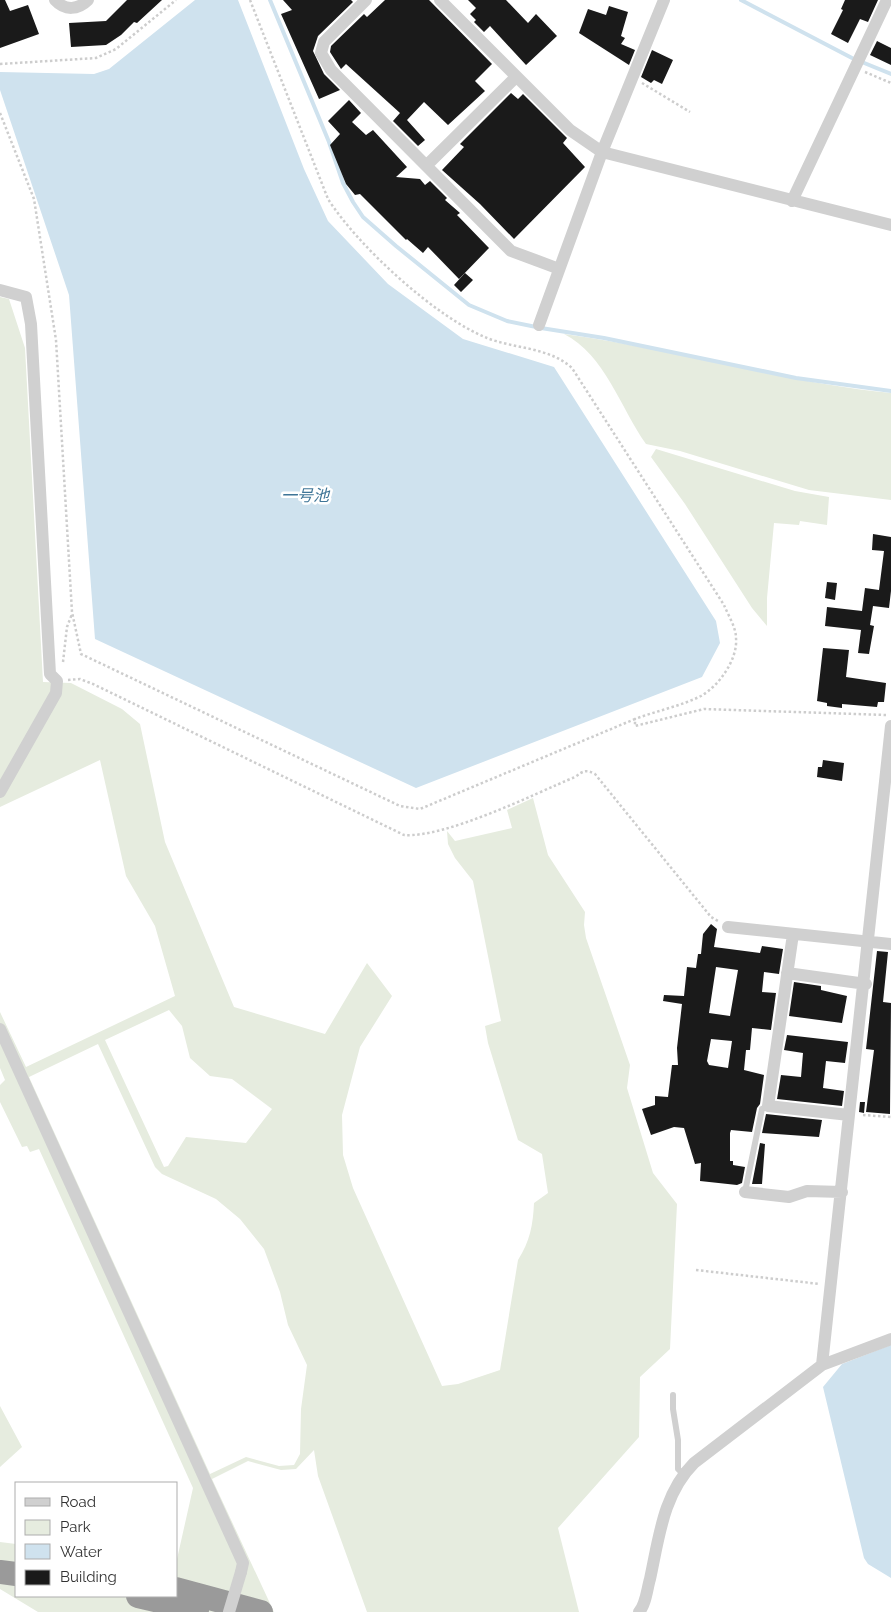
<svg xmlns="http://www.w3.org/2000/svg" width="891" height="1612" viewBox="0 0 891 1612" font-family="Raleway,'Noto Sans JP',sans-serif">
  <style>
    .green { fill: #e6ecdf; fill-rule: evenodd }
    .water { fill: #cfe2ee }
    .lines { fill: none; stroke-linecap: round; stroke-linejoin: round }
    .stream { stroke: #cfe2ee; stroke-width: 4 }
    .building { fill: #1a1a1a; fill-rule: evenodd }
    .path { stroke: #cdcdcd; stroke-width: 2.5; stroke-dasharray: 2.5 2.5; stroke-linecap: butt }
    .service { stroke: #d0d0d0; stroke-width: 6 }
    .minor { stroke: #d0d0d0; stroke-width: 12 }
    .motorway { stroke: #9a9a9a; stroke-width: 24 }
    .minor-bridge { stroke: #d0d0d0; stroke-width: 12 }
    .labels { text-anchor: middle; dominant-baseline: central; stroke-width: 5; stroke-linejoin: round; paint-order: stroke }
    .water-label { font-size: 16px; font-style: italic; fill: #3f7597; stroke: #fff }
  </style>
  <rect width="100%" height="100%" fill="#fff"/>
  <!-- green -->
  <path class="green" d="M0 297 9 299 25 348 43 682 71 683 122 709 140 724 165 842 234 1007 325 1034 367 963 392 996 360 1047 342 1115 343 1155 353 1188 442 1386 458 1384 500 1370 518 1260C530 1241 533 1225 534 1203L548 1193 542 1154 518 1140 488 1043 485 1026 501 1021 473 881 455 858 448 844 447 831 455 841 512 828 507 810 533 798 548 855 585 912 584 925 586 938 630 1065 627 1088 653 1173 677 1204 670 1349 640 1377 639 1437 558 1528 579 1612H367L318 1476 314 1450 296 1469 281 1470 248 1461 212 1479 274 1612H38L0 1589V1542L16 1544V1596H176L177 1559 193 1488 39 1149 30 1152 27 1146 22 1147 0 1102V1085L5 1080 0 1068V1012L26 1067 175 996 155 926 126 876 100 760 0 807ZM169 1010 182 1026 190 1058 210 1076 232 1079 272 1109 246 1143 186 1137 168 1166 164 1167 105 1040ZM98 1044 155 1167 162 1174 216 1199 240 1219 264 1249 280 1292 288 1325 307 1365 301 1409 300 1454 294 1465 279 1466 246 1457 210 1474 29 1077Z
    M564 334C674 349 780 382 891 393V500L809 490 680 451 646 444C620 407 605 355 564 334Z
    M656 449 795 491 829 497 827 525 800 521 799 525 774 523 767 598V626L752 608 685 504 651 457Z
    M0 1406 22 1447 0 1467Z"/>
  <!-- water -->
  <path class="water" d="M195 0H238L304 169 328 221 388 284 463 339 554 367 716 621 720 643 702 677 416 788 95 639 69 295 0 90V72L94 74 109 69Z
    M891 1345V1578L868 1564 864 1558 823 1387 842 1364Z"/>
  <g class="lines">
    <!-- stream -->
    <path class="stream" d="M270 0 329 142 343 183 353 202 363 217 396 246 469 305 507 321 541 328 604 338 796 378 891 391
      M741 0 852 58 891 74"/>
  </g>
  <!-- building -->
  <path class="building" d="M0 0H5L10 11 28 5 39 34 0 48Z
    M127 0H162L137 23 134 22 121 35 106 45 71 47 69 23 106 21Z
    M283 0H351L353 2 318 36 313 51 324 74 340 90 319 99 281 14 292 10Z
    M385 0H429L492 64 475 81 485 91 448 125 424 102 407 120 425 140 418 146 393 121 400 113 346 64 341 69 330 52 331 46 364 14 367 17Z
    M468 0H506L528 23 536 14 557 36 526 65 490 26 484 32 474 22 476 20 470 14 476 8Z
    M845 0H878L868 22 860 19 848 43 831 34 843 10 841 9Z
    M609 6 628 12 621 36 625 38 621 44 635 50 629 65 579 33 588 9 606 15Z
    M877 41 891 48V65L870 55Z
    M652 50 673 60 662 84 654 80 651 83 641 77Z
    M511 93 518 99 523 94 567 138 563 143 585 167 514 239 480 204 442 170 464 147 460 144Z
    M349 100 361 113 352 122 366 135 373 130 407 167 396 177 420 179 425 185 430 181 447 198 445 200 460 213 457 215 489 248 459 279 428 247 423 253 407 239 406 240 360 194 355 195 346 184 330 145 340 134 328 121Z
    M465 273 473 280 461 292 454 285Z
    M873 534 891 537V591L889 608 873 606 870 625 874 626 869 654 858 653 861 630 825 626 827 607 862 611 865 588 879 590 884 551 872 550Z
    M827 582 837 583 835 600 825 598Z
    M823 648 849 650 846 677 886 683 884 702H878L877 707 842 704V708L827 706V703L817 701Z
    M823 760 844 763 842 781 817 777 818 767H822Z
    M711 924 717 929 714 947 760 953 762 946 783 949 779 974 764 972 762 992 776 993 771 1030 752 1028 750 1050H746L744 1070 764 1075 760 1104 757 1108 752 1132 731 1130 730 1133V1161H733V1165L745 1167 742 1183 737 1185 700 1181 701 1163 695 1164 684 1128 674 1127 651 1135 642 1109 655 1105V1096L668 1097 672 1065H678L677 1048 682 1004 663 1001 664 995 684 996 687 967 696 968 698 954H701L703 934ZM716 967 738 970 730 1016 709 1013ZM711 1039 732 1041 728 1068 709 1065 707 1061Z
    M877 951 888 952 883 1002 891 1003 890 1114 866 1112 874 1050 866 1049Z
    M794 982 821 986V990L847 996 842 1023 789 1016Z
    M787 1035 848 1042 845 1063 826 1061 823 1088 844 1091 842 1106 777 1099 781 1075 801 1077 803 1053 784 1050Z
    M860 1102H865L864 1113 859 1112Z
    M766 1114 822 1120 819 1137 762 1133Z
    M760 1143 765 1144 762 1184H752Z"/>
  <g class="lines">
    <!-- path -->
    <path class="path" d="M250 0 328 199C358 246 435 317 487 338 515 349 549 347 572 368L724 605C728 615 736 627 736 638 738 659 719 686 701 696 681 706 656 711 635 719
      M0 64 96 58 116 49 176 0
      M865 72 891 83
      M642 83 690 112
      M0 113 34 199 56 340 72 612 81 654 400 806 420 809 635 719V726L704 709 886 715
      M63 662 67 627 72 614
      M68 680 80 679 93 684 404 835C446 838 534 794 575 777 583 771 586 769 595 774L711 917 718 921
      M863 1115 891 1117
      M696 1270 820 1284"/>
    <!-- service -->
    <path class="service" d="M745 1192 762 1109 768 1106
      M673 1395V1409L678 1440V1469L683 1474"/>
    <!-- minor -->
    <path class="minor" d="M55 0C65 11 78 10 88 0
      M366 0 324 42 321 53 331 70 511 251 554 267
      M440 0 570 130 602 152 891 225
      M427 165 516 77
      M792 201 887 0
      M0 290 26 297 31 324 50 674 57 681 56 693 0 792
      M539 325 602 152 664 0
      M728 927 891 944
      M793 934 768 1106 849 1115
      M787 973 866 984
      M0 1029 243 1563 241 1572
      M745 1192 789 1197 807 1191 842 1192
      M822 1365C847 1152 870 939 891 726
      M639 1612C646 1604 647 1589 650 1579 659 1538 663 1494 694 1463L822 1365 891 1339"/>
    <!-- motorway -->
    <path class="motorway" d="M0 1572 16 1574
      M176 1589 261 1612
      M138 1596 197 1610"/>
    <!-- minor-bridge -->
    <path class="minor-bridge" d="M229 1612 241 1572"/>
  </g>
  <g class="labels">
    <!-- water labels -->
    <g class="water-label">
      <text x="305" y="495">一号池</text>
    </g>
  </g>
  <!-- legend -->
  <rect x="15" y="1482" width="162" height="115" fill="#ffffff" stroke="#adadad"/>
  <rect x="25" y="1498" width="25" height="8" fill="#d0d0d0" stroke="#adadad"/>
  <text x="60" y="1507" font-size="15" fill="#333333">Road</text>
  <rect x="25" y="1520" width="25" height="15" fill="#e6ecdf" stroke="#adadad"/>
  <text x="60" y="1532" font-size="15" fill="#333333">Park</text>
  <rect x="25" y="1544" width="25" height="15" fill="#cfe2ee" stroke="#adadad"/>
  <text x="60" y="1557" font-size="15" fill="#333333">Water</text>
  <rect x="25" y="1570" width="25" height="15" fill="#1a1a1a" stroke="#adadad"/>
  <text x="60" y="1582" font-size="15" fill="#333333">Building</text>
</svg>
